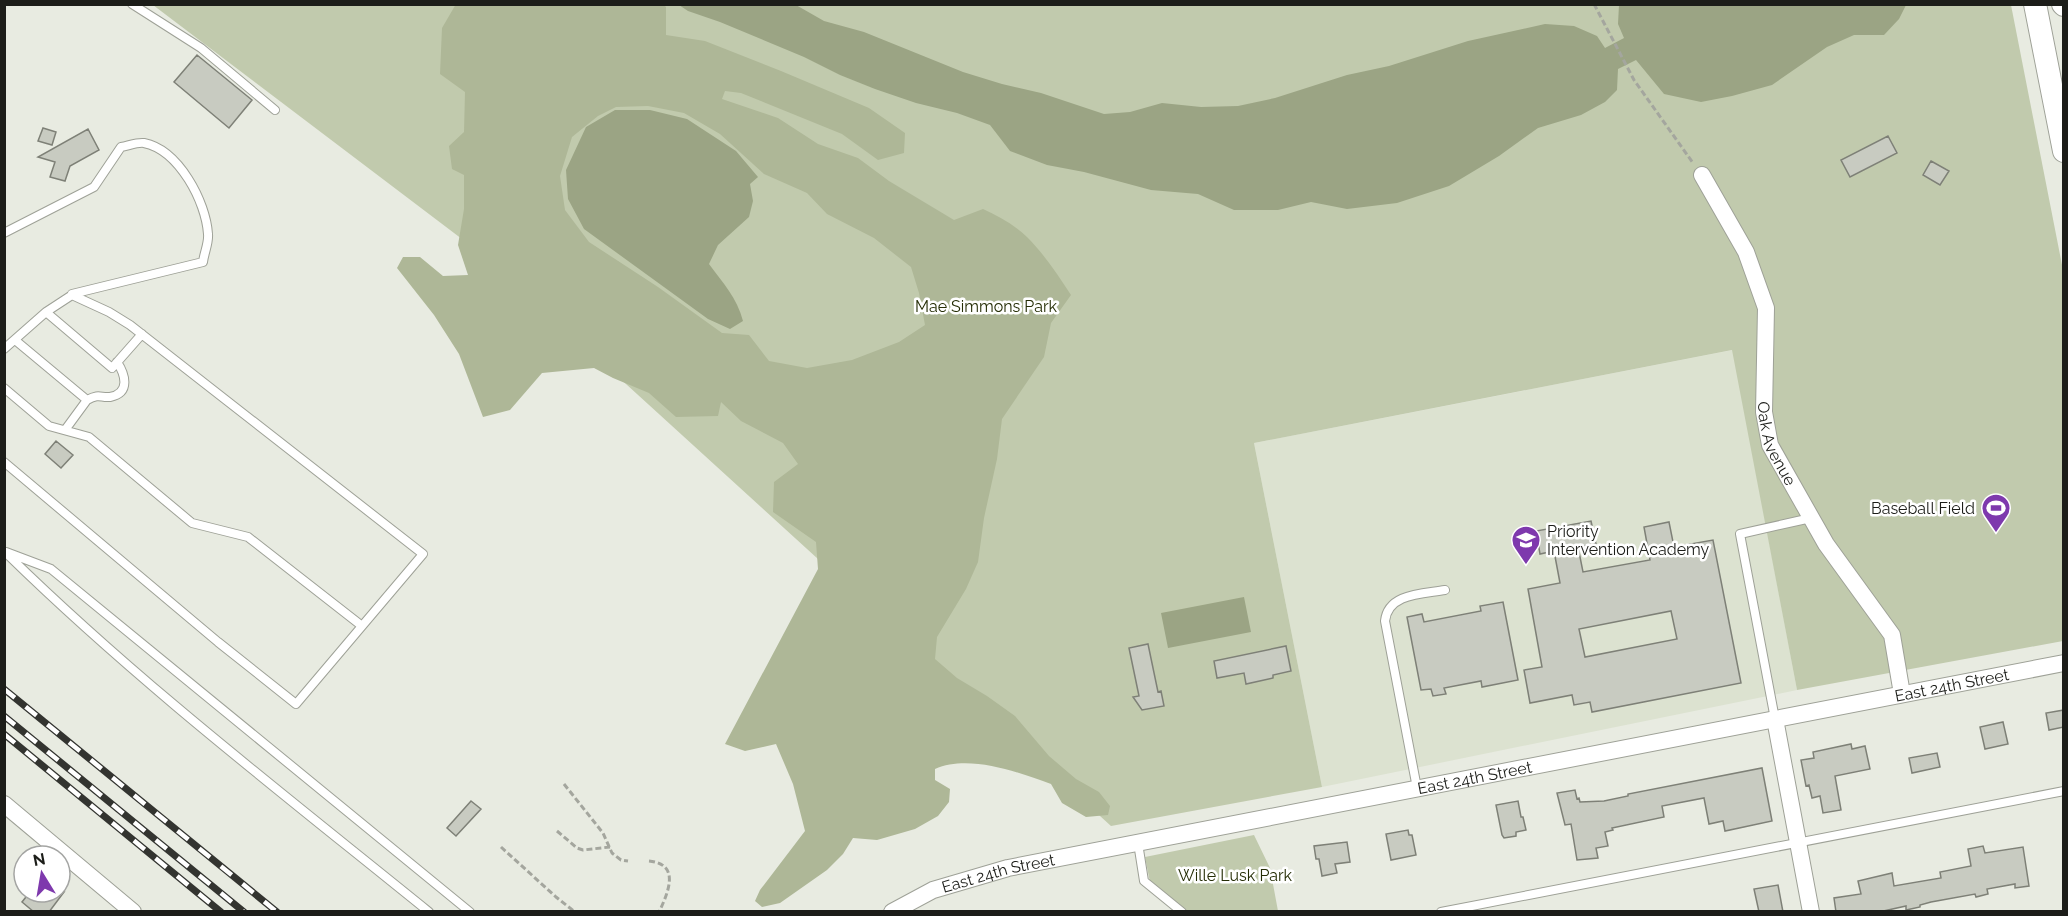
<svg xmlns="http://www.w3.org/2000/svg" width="2068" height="916" viewBox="0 0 2068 916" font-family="Raleway,sans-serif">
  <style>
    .built { fill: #dce2d0 }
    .green { fill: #c1caad }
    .forest { fill: #aeb797; fill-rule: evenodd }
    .water { fill: #9ba484 }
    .building { fill: #c8cbc1; stroke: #7e8077; stroke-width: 1.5; fill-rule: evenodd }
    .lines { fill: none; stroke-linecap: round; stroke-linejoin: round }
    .lane-casing { stroke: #9ea197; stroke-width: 10 }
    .street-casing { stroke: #9ea197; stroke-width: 18 }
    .secondary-casing { stroke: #9ea197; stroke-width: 24 }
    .path { stroke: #a4a69e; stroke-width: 3; stroke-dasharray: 6 3; stroke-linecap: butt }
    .lane { stroke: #fff; stroke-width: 8 }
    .street { stroke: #fff; stroke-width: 16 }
    .secondary { stroke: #fff; stroke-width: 22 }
    .rail-casing { stroke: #333430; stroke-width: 7 }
    .rail { stroke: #fff; stroke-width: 4.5; stroke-dasharray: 14; stroke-linecap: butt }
    .labels { text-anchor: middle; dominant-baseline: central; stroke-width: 5; stroke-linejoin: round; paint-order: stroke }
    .park-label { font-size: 16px; fill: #252d05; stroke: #fff }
    .street-label { font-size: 16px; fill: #1c1d19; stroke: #fff }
    .poi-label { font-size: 16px; fill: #1c1d19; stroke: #fff; text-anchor: end }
  </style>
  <rect width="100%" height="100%" fill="#e8ebe1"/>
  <!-- built -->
  <path class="built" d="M1733 350 1797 690 1322 787 1254 443Z"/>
  <!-- green -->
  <path class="green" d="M153 5H2011L2063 270V641L1797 690 1732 350 1254 443 1322 787 1111 826 491 261Z
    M1254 835 1270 868 1278 911H1186L1150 882 1145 857Z"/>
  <!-- forest -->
  <path class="forest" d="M456 4 664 5 666 7V35L705 41 781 71 869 108 905 133 904 153 878 160 842 134 741 93 725 91 722 99 778 118 818 144 858 158 889 181 954 220 983 209C998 216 1015 225 1027 237 1044 254 1058 275 1071 295L1051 323 1044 357 1002 419 997 459 984 518 978 562 966 589 937 637 935 659 957 678 987 696 1015 716 1049 756 1076 779 1099 792 1110 806 1108 815 1086 817 1062 803 1051 784C1018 772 969 754 935 769V780L950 789 949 802 938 816 915 829 877 840 853 838 843 854 827 870 780 903 762 907 755 901 760 890 805 831 793 784 776 744 745 751 725 744 818 569 816 542 773 512 774 482 798 464 783 443 741 421 721 402 718 416 676 417 649 393 613 378 594 368 542 373 510 410 483 417 459 354 434 315 397 268 403 257H420L443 276 468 275 458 245 464 209V175L452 169 449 146 464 132 465 92 440 74 442 28ZM648 106 684 113 720 134 764 174 807 193 827 214 874 238 911 267 919 293 925 325 899 342 852 360 807 368 769 361 749 335 722 333 658 287 589 242 565 210 560 176 572 137 598 116 616 107Z"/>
  <!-- water -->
  <path class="water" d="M679 5H796L824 21 864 32 963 72 1002 84 1041 93 1104 114 1130 112 1162 103 1201 107 1238 106 1275 98 1347 75 1389 66 1468 41 1545 24 1574 26 1597 36 1605 48 1624 38 1618 24 1619 5H1906L1899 19 1884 35H1854L1827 47 1772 85 1732 96 1701 102 1664 94 1636 60 1618 69 1617 90 1605 102 1581 115 1538 128 1499 156 1449 186 1397 203 1347 209 1311 202 1278 210H1234L1198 194 1151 190 1084 172 1047 165 1010 151 990 125 957 113 916 103 875 89 840 75 804 57 720 22 688 11Z
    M615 110H650L687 119 736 151 758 177 750 184 753 201 749 217 718 245 709 264C723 283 737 298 743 321L730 329 708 319 584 229 568 199 566 170 586 127Z
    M1244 597 1251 632 1168 648 1161 613Z"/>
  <!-- building -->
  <path class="building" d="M197 55 252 100 229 128 174 82Z
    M43 128 56 132 52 145 38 141Z
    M88 129 99 150 70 166 65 181 50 177 55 162 38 157Z
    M1888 136 1897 153 1850 177 1841 160Z
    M1931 161 1949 171 1940 185 1923 175Z
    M56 441 73 455 61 468 45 454Z
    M1591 521 1596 544 1578 547 1583 572 1650 560 1644 527 1669 522 1674 547 1713 540 1741 683 1592 712 1590 702 1574 705 1572 695 1530 703 1524 670 1542 667 1528 589 1560 583 1554 551 1540 554 1536 531ZM1671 611 1677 639 1585 657 1579 629Z
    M1503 602 1518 680 1482 687 1481 681 1444 688 1446 694 1433 696 1431 689 1421 690 1407 617 1422 614 1424 622 1481 611 1480 606Z
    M1148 644 1158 692 1161 691 1164 706 1142 710 1133 697 1139 696 1129 648Z
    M1286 646 1291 671 1273 675V678L1246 684 1244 673 1217 678 1214 661Z
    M2064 710V727L2049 730 2046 713Z
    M2003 722 2008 744 1985 749 1980 727Z
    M1851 744 1852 749 1865 746 1870 769 1835 776 1841 810 1823 813 1820 796 1812 798 1809 785 1806 786 1801 760 1814 758 1813 752Z
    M1937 753 1940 767 1912 773 1909 758Z
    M1762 768 1772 821 1725 831 1723 821 1709 824 1704 798 1662 806 1664 817 1612 828 1613 830 1605 832 1608 846 1596 848 1598 858 1577 860 1571 824 1565 825 1557 793 1575 790 1577 799 1579 798 1580 802 1604 801 1628 796V794Z
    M471 801 481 809 456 836 447 828Z
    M1518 801 1521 817H1523L1526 830 1516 832V836L1504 838 1502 835 1496 805Z
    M1408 830 1409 835H1412L1416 855 1391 860 1386 834Z
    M1347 842 1350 862 1335 864 1337 873 1322 876 1319 859H1316L1314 846Z
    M1983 846 1985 853 2023 847 2029 886 2015 888V884L1987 889 1988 894 1976 897 1975 894 1931 902 1920 905V907L1906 910V906L1879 912H1836L1834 898 1861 894 1858 881 1892 873 1894 886 1941 878 1940 872 1971 866 1968 849Z
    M1778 885 1783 912H1759L1754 889Z
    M30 892H64L49 912H34L22 902Z"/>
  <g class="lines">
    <!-- lane casing -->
    <g class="lane-casing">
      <path id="lane" d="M132 4 201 48 275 110
        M4 233 94 187 121 147C128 146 137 142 144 143 179 150 206 202 208 234 209 243 204 253 203 262L72 294
        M46 312 112 368 142 334
        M15 340 87 400 65 430
        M4 349 46 312 72 295 109 312 130 325 423 554 296 704 218 642 4 462
        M4 388 49 426 89 437 192 523 248 537 362 626
        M87 400C100 393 100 398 110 397 131 393 125 374 117 362
        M6 552 51 569 470 912
        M8 555C140 684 286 796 429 912
        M1775 719 1740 534 1811 518
        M1417 788 1385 621C1388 593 1423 594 1445 590
        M1138 843 1144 881 1182 912
        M1441 912 2064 791"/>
    </g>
    <!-- street casing -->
    <g class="street-casing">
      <g id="street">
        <path id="s1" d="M1702 175 1746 252 1766 308 1764 412 1770 445 1826 544 1892 635 1902 694"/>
        <path d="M1775 719 1811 912"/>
        <path d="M4 804 133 912"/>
        <path id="s2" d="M892 912 933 890 1008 868 2064 663"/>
      </g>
    </g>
    <!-- secondary casing -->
    <g class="secondary-casing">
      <path id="secondary" d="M2035 4 2064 151
        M2063 4 2064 5"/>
    </g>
    <!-- path -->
    <path class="path" d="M1594 4 1634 80 1693 163
      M564 784 603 833 612 853 621 860 628 861
      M557 831 577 848 583 850 610 847
      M501 847 556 897 575 912
      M649 861C681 864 668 893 659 912"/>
    <!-- lane -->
    <use href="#lane" class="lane"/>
    <!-- street -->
    <use href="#street" class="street"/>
    <!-- secondary -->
    <use href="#secondary" class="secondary"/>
    <!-- rail casing -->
    <g class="rail-casing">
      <path id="rail" d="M4 689 277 912
        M4 716 244 912
        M4 734 221 912"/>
    </g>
    <!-- rail -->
    <use href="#rail" class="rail"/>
  </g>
  <!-- icons -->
  <defs>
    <g id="stadium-pin" transform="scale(1.5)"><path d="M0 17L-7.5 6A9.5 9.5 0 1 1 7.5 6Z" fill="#7e39ad" stroke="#fff"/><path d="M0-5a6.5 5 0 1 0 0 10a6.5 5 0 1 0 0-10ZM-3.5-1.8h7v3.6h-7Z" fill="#fff"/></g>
    <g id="school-pin" transform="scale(1.5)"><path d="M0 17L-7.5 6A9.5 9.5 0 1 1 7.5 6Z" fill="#7e39ad" stroke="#fff"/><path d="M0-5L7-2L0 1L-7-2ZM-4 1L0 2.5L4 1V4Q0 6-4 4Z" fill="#fff"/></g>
  </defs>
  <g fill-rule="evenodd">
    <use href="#stadium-pin" x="1996" y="508"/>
    <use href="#school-pin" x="1526" y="540"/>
  </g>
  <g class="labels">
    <!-- park labels -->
    <g class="park-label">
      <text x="986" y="306">Mae Simmons Park</text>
      <text x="1235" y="875">Wille Lusk Park</text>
    </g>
    <!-- street labels -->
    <g class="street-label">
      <text stroke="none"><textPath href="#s1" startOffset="286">Oak Avenue</textPath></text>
      <text stroke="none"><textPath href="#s2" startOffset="1086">East 24th Street</textPath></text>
      <text stroke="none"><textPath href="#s2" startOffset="600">East 24th Street</textPath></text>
      <text stroke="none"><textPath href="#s2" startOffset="114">East 24th Street</textPath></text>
    </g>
    <!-- poi labels -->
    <g class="poi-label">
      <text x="1975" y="508">Baseball Field</text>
      <text x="1547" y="531" text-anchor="start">Priority<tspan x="1547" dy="18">Intervention Academy</tspan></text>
    </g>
  </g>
  <!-- border -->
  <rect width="2068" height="916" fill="none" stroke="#1c1d19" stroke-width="12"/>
  <!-- north arrow -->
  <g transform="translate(42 874) rotate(349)"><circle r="28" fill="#ffffff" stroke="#a4a5a3" stroke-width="1.5"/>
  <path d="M0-4.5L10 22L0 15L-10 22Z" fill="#7e39ad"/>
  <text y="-9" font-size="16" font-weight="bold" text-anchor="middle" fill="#1c1d19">N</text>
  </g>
</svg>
